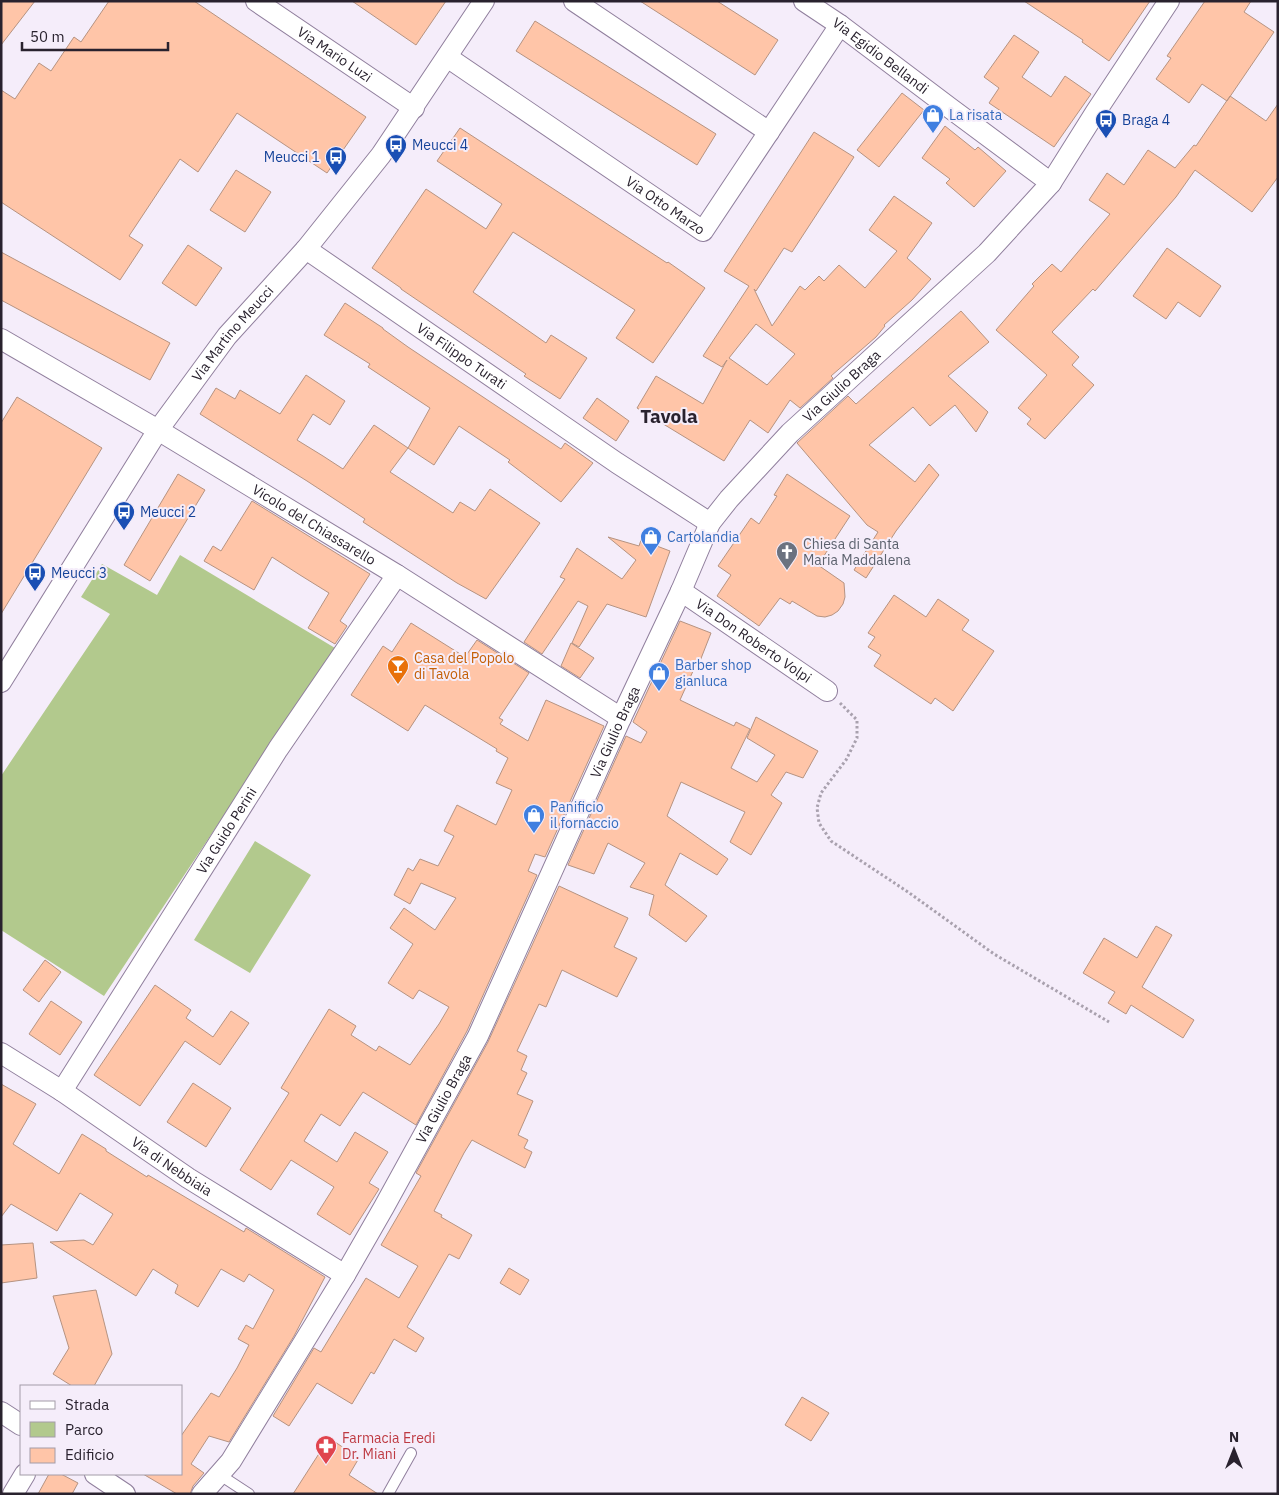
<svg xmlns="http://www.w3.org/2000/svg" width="1279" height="1495" viewBox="0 0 1279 1495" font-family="'IBM Plex Sans',sans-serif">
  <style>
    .green { fill: #b2c98d }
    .building { fill: #ffc5a8; stroke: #b69381; fill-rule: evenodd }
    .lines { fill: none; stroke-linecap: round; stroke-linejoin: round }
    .lane-casing { stroke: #907f9d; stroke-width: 12 }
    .street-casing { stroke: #907f9d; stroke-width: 22 }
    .path { stroke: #a9a1ae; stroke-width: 3; stroke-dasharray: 2.5 2.5; stroke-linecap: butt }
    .lane { stroke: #fff; stroke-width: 10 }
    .street { stroke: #fff; stroke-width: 20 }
    .labels { text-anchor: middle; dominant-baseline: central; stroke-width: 4; stroke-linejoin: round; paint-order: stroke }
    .street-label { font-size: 14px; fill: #29222e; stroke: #f5edfa }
    .shop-label { font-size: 14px; fill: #366cbe; stroke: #f5edfa; text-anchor: start }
    .transit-label { font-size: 14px; fill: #164399; stroke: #f5edfa; text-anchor: start }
    .worship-label { font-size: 14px; fill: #5b616d; stroke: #f5edfa; text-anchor: start }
    .food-label { font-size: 14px; fill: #c56008; stroke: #f5edfa; text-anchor: start }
    .health-label { font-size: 14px; fill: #be3a42; stroke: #f5edfa; text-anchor: start }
    .district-label { font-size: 19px; font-weight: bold; fill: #29222e; stroke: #f5edfa }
  </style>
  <rect width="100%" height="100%" fill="#f5edfa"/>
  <!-- green -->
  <path class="green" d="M180 555 335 648 104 996 1 930V776L110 614 81 597 102 564 157 595Z
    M255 841 311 875 250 973 194 940Z"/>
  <!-- building -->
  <path class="building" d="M1 1H35L1 45Z
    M109 1H194L366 117 327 173 237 113 198 172 180 159 129 236 143 245 120 280 1 202V90L15 99 39 63 51 71 74 37 81 42Z
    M352 1H446L416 45Z
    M640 1H717L778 40 755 75Z
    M1024 1H1150L1109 61 1082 42 1083 40Z
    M1205 1H1251L1244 12 1274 32 1227 101 1202 84 1189 103 1156 79 1171 58 1167 56Z
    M535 21 716 134 697 165 516 51Z
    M1014 35 1039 52 1022 77 1051 97 1065 76 1091 94 1054 147 989 103 999 88 984 77Z
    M902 93 924 110 879 167 857 150Z
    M1230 96 1266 121 1278 104V177L1252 212 1195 170 1176 197 1095 291 1093 289 1052 332 1079 357 1072 365 1094 385 1045 439 1027 424 1031 419 1018 408 1047 375 996 330 1034 286 1032 284 1052 264 1061 272 1110 214 1089 200 1107 173 1124 185 1148 150 1175 168 1194 145 1196 146Z
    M945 126 975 150 978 147 1006 171 974 207 946 183 950 179 922 158Z
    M460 128 667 263 668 262 705 288 653 363 616 338 635 310 513 232 473 292 546 343 551 335 587 358 560 399 524 376 526 374 401 289V288L372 268 426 189 486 229 502 204 437 161Z
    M814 132 854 157 792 252 784 248 756 291 754 289 772 326 800 286 805 290 819 276 824 281 839 265 865 288 897 251 869 230 894 196 932 223 907 258 931 279 912 300 884 325 885 326 876 337 831 376 833 378 800 408 790 400 768 433 750 420 724 461 637 408 656 376 703 404 727 360 722 367 703 356 749 286 724 271ZM756 324 795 354 767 385 729 358Z
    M236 170 271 192 245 232 210 210Z
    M188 245 222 268 196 306 162 283Z
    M1167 248 1221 286 1200 317 1178 302 1166 319 1133 296Z
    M1 252 170 343 150 380 1 300Z
    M345 303 383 328V329L408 347 561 449 565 443 593 463 561 502 508 462 510 460 459 426 434 465 408 448 430 408 368 367 370 364 324 335Z
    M961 311 989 342 948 376 988 412 976 432 955 405 930 426 913 407 869 445 915 482 929 464 939 475 896 531 866 578 854 570 878 532 867 525 797 443 848 396 856 404Z
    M306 375 345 401 330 425 313 414 297 440 323 456 343 469 374 425 408 448 390 472 453 513 460 502 475 511 490 489 540 523 486 599 457 583 363 522 365 519 307 481 200 414 216 388 235 399 240 390 280 414Z
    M17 397 102 448 1 614V423Z
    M597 398 629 421 616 441 583 418Z
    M178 474 205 490 150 581 124 565Z
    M787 474 850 516 818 565 844 583 845 597 843 604 838 611 832 615 825 617 817 616 792 601 790 604 780 598 759 626 717 596 731 575 718 566 751 518 759 524 777 496 774 495Z
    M252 501 370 574 340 621 347 626 335 644 308 628 329 593 300 575 272 557 254 590 204 561 213 546 221 551Z
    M608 537 639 546 641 540 670 551 646 617 607 604 579 647 572 643 588 606 578 601 542 654 524 642 565 579 560 577 577 548 622 579 636 560Z
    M894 595 926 617 938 599 969 620 962 630 994 651 953 711 935 698 931 704 874 666 881 655 868 647 875 637 868 633Z
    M680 621 711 633 700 661 698 660 680 700 734 726 736 722 750 729 731 768 757 782 775 755 747 738 756 717 818 751 803 778 786 772 771 795 782 803 751 855 730 842 745 812 681 782 667 816 728 859 717 875 680 853 665 885 707 916 686 942 649 915 654 895 630 887 645 863 608 843 594 874 568 865 626 736 641 743 647 732 633 722Z
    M411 623 465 657 477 640 529 673 499 718 503 720 500 724 528 741 546 700 604 726 545 857 535 854 528 871 537 875 467 1031 416 1125 363 1092 340 1126 321 1114 304 1141 337 1162 355 1132 388 1152 369 1183 379 1189 350 1235 317 1214 334 1187 291 1160 271 1190 240 1170 289 1093 281 1088 329 1009 356 1026 351 1035 376 1051 379 1046 410 1065 439 1024 449 1007 419 990 413 999 388 983 413 944 390 928 404 908 435 930 456 898 421 883 410 904 394 895 408 868 413 871 420 859 438 866 454 836 444 831 457 805 496 825 512 790 496 783 508 758 496 751 497 749 425 705 408 731 351 695 383 646 392 652Z
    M571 643 594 658 580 678 561 666Z
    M559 886 628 918 614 947 637 958 617 997 562 970 546 1007 539 1004 517 1051 527 1056 521 1070 527 1073 517 1094 533 1101 518 1135 528 1140 524 1148 532 1152 525 1168 472 1140 464 1153 434 1211 442 1215 441 1217 472 1235 459 1259 449 1254 407 1327 424 1338 416 1352 394 1339 374 1374 371 1372 352 1404 317 1383 289 1426 273 1416 314 1348 321 1352 366 1278 399 1298 418 1266 381 1245 421 1176 416 1173 488 1042Z
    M1156 926 1172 935 1142 987 1194 1020 1183 1038 1131 1005 1126 1014 1108 1003 1115 992 1083 973 1104 938 1137 958Z
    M45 960 61 972 39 1002 23 990Z
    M155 985 191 1010 186 1018 213 1037 231 1011 249 1023 220 1065 185 1041 140 1106 94 1075Z
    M51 1001 82 1022 60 1055 29 1034Z
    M193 1083 231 1108 206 1147 167 1122Z
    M1 1084 36 1104 13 1144 59 1174 82 1134 106 1149V1151L147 1177 148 1175 244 1232 246 1228 325 1277 294 1336 229 1442 209 1436 191 1464 204 1473 193 1486 190 1494H177L143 1474H181V1436L211 1393 219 1397 237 1368 249 1345 238 1339 246 1325 253 1329 274 1290 249 1274 244 1282 221 1269 198 1307 175 1293 178 1285 153 1269 136 1296 50 1242 84 1240 93 1245 113 1214 80 1193 57 1231 11 1204 1 1217Z
    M33 1243 37 1278 1 1283V1245Z
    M509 1268 529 1280 520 1295 500 1283Z
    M96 1290 112 1354 94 1386H72L53 1374 69 1348 53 1296Z
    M802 1397 829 1413 811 1441 785 1425Z
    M329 1438 359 1458 349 1475 378 1494H293Z
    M49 1474H61L78 1483 72 1494H38Z"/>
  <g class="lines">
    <!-- lane casing -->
    <g class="lane-casing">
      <path id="lane" d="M220 1475 249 1494
        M388 1494 411 1453"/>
    </g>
    <!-- street casing -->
    <g class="street-casing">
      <g id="street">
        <path id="s1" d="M256 1 414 108"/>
        <path d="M574 1 769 132"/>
        <path id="s2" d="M804 1 840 25 950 108 1051 183"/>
        <path id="s3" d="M447 57 703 231 840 25"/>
        <path id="s4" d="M306 249 617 463 710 523"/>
        <path id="s5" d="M1 339 158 430 397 575 621 718"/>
        <path id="s6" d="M681 591 827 691"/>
        <path id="s7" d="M1 682 158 430 227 336 306 249 381 155 484 1"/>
        <path id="s8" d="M1 1053 62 1091 188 1178 345 1275"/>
        <path id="s9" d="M62 1091 278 749 397 575"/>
        <path d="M1 1412 21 1425"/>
        <path d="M95 1474 125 1494"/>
        <path d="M13 1494 25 1474"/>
        <path id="s10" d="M202 1494 231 1461 345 1275 384 1207 478 1036 621 718 681 591 710 523 729 499 790 433 987 253 1051 183 1095 113 1169 1"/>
      </g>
    </g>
    <!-- path -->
    <path class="path" d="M840 703 857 720V738L846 760 821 793 817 808 819 823 831 841 908 892 994 954 1109 1022"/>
    <!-- lane -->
    <use href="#lane" class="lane"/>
    <!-- street -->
    <use href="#street" class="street"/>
  </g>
  <!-- icons -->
  <defs>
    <g id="shop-pin" transform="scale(1.125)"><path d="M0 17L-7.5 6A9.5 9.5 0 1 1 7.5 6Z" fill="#3f7fe0" stroke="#f5edfa"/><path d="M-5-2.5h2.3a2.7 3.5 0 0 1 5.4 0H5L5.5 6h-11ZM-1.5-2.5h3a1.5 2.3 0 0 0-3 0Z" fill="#fff"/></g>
    <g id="bus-pin" transform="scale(1.125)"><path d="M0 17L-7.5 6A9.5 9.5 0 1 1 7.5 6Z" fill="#1a4fb4" stroke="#f5edfa"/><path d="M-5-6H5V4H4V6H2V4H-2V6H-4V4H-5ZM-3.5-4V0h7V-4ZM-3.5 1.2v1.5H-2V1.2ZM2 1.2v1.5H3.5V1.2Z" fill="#fff"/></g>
    <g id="church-pin" transform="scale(1.125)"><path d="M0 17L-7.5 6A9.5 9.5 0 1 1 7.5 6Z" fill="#6b7280" stroke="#f5edfa"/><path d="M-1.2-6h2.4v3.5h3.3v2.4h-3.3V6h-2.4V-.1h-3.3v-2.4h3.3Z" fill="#fff"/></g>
    <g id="bar-pin" transform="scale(1.125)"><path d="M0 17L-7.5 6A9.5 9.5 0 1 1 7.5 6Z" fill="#e8710a" stroke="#f5edfa"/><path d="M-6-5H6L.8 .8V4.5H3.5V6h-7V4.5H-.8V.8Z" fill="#fff"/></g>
    <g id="pharmacy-pin" transform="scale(1.125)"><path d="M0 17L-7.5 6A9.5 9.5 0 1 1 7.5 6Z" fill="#e0444e" stroke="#f5edfa"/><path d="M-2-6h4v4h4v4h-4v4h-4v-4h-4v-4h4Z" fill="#fff"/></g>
  </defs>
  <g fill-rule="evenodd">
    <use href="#shop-pin" x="933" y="115"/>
    <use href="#bus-pin" x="1106" y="120"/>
    <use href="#bus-pin" x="396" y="145"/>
    <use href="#bus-pin" x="336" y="157"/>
    <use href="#bus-pin" x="124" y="512"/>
    <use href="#shop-pin" x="651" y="537"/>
    <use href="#church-pin" x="787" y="552"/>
    <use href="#bus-pin" x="35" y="573"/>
    <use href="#bar-pin" x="398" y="666"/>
    <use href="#shop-pin" x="659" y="673"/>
    <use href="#shop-pin" x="534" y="815"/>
    <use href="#pharmacy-pin" x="326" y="1446"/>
  </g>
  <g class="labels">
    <!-- street labels -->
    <g class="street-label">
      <text stroke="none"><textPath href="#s1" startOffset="95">Via Mario Luzi</textPath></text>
      <text stroke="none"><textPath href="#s2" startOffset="94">Via Egidio Bellandi</textPath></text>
      <text stroke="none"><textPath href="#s3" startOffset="264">Via Otto Marzo</textPath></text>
      <text stroke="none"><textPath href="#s7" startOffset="419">Via Martino Meucci</textPath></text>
      <text stroke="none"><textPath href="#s4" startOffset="189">Via Filippo Turati</textPath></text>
      <text stroke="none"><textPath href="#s10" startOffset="1289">Via Giulio Braga</textPath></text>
      <text stroke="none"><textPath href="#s5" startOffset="364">Vicolo del Chiassarello</textPath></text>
      <text stroke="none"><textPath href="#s6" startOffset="88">Via Don Roberto Volpi</textPath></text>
      <text stroke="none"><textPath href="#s10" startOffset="869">Via Giulio Braga</textPath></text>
      <text stroke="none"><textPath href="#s9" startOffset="308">Via Guido Perini</textPath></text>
      <text stroke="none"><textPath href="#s10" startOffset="464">Via Giulio Braga</textPath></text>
      <text stroke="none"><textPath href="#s8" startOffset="205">Via di Nebbiaia</textPath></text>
    </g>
    <!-- shop labels -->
    <g class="shop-label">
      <text x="949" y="115">La risata</text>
      <text x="667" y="537">Cartolandia</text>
      <text x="675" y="665">Barber shop<tspan x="675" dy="16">gianluca</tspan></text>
      <text x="550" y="807">Panificio<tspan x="550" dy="16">il fornaccio</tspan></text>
    </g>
    <!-- transit labels -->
    <g class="transit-label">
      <text x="1122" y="120">Braga 4</text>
      <text x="412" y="145">Meucci 4</text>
      <text x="320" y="157" text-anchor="end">Meucci 1</text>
      <text x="140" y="512">Meucci 2</text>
      <text x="51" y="573">Meucci 3</text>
    </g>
    <!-- worship labels -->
    <g class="worship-label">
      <text x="803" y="544">Chiesa di Santa<tspan x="803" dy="16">Maria Maddalena</tspan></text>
    </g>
    <!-- food labels -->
    <g class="food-label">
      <text x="414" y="658">Casa del Popolo<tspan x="414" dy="16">di Tavola</tspan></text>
    </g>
    <!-- health labels -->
    <g class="health-label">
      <text x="342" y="1438">Farmacia Eredi<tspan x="342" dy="16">Dr. Miani</tspan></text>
    </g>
    <!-- district labels -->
    <g class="district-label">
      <text x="669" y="416">Tavola</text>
    </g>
  </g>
  <!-- border -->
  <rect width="1279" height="1495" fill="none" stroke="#29222e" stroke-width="5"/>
  <!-- legend -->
  <rect x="20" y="1385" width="162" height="90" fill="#f5edfa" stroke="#a39ca8"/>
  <rect x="30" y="1401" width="25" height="8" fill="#ffffff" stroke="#a39ca8"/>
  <text x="65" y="1410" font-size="15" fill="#29222e">Strada</text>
  <rect x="30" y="1422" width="25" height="15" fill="#b2c98d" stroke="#a39ca8"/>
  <text x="65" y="1435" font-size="15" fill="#29222e">Parco</text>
  <rect x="30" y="1448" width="25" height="15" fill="#ffc5a8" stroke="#a39ca8"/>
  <text x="65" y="1460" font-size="15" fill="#29222e">Edificio</text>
  <!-- north arrow -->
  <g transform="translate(1234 1450)" stroke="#f5edfa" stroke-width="4" paint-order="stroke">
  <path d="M0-4L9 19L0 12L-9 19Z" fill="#29222e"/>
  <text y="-8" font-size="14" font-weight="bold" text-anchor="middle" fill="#29222e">N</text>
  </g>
  <!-- scale -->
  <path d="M22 42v8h146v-8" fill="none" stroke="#29222e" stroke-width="2.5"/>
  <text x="30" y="42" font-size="15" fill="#29222e" stroke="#f5edfa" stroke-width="4" paint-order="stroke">50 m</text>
</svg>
